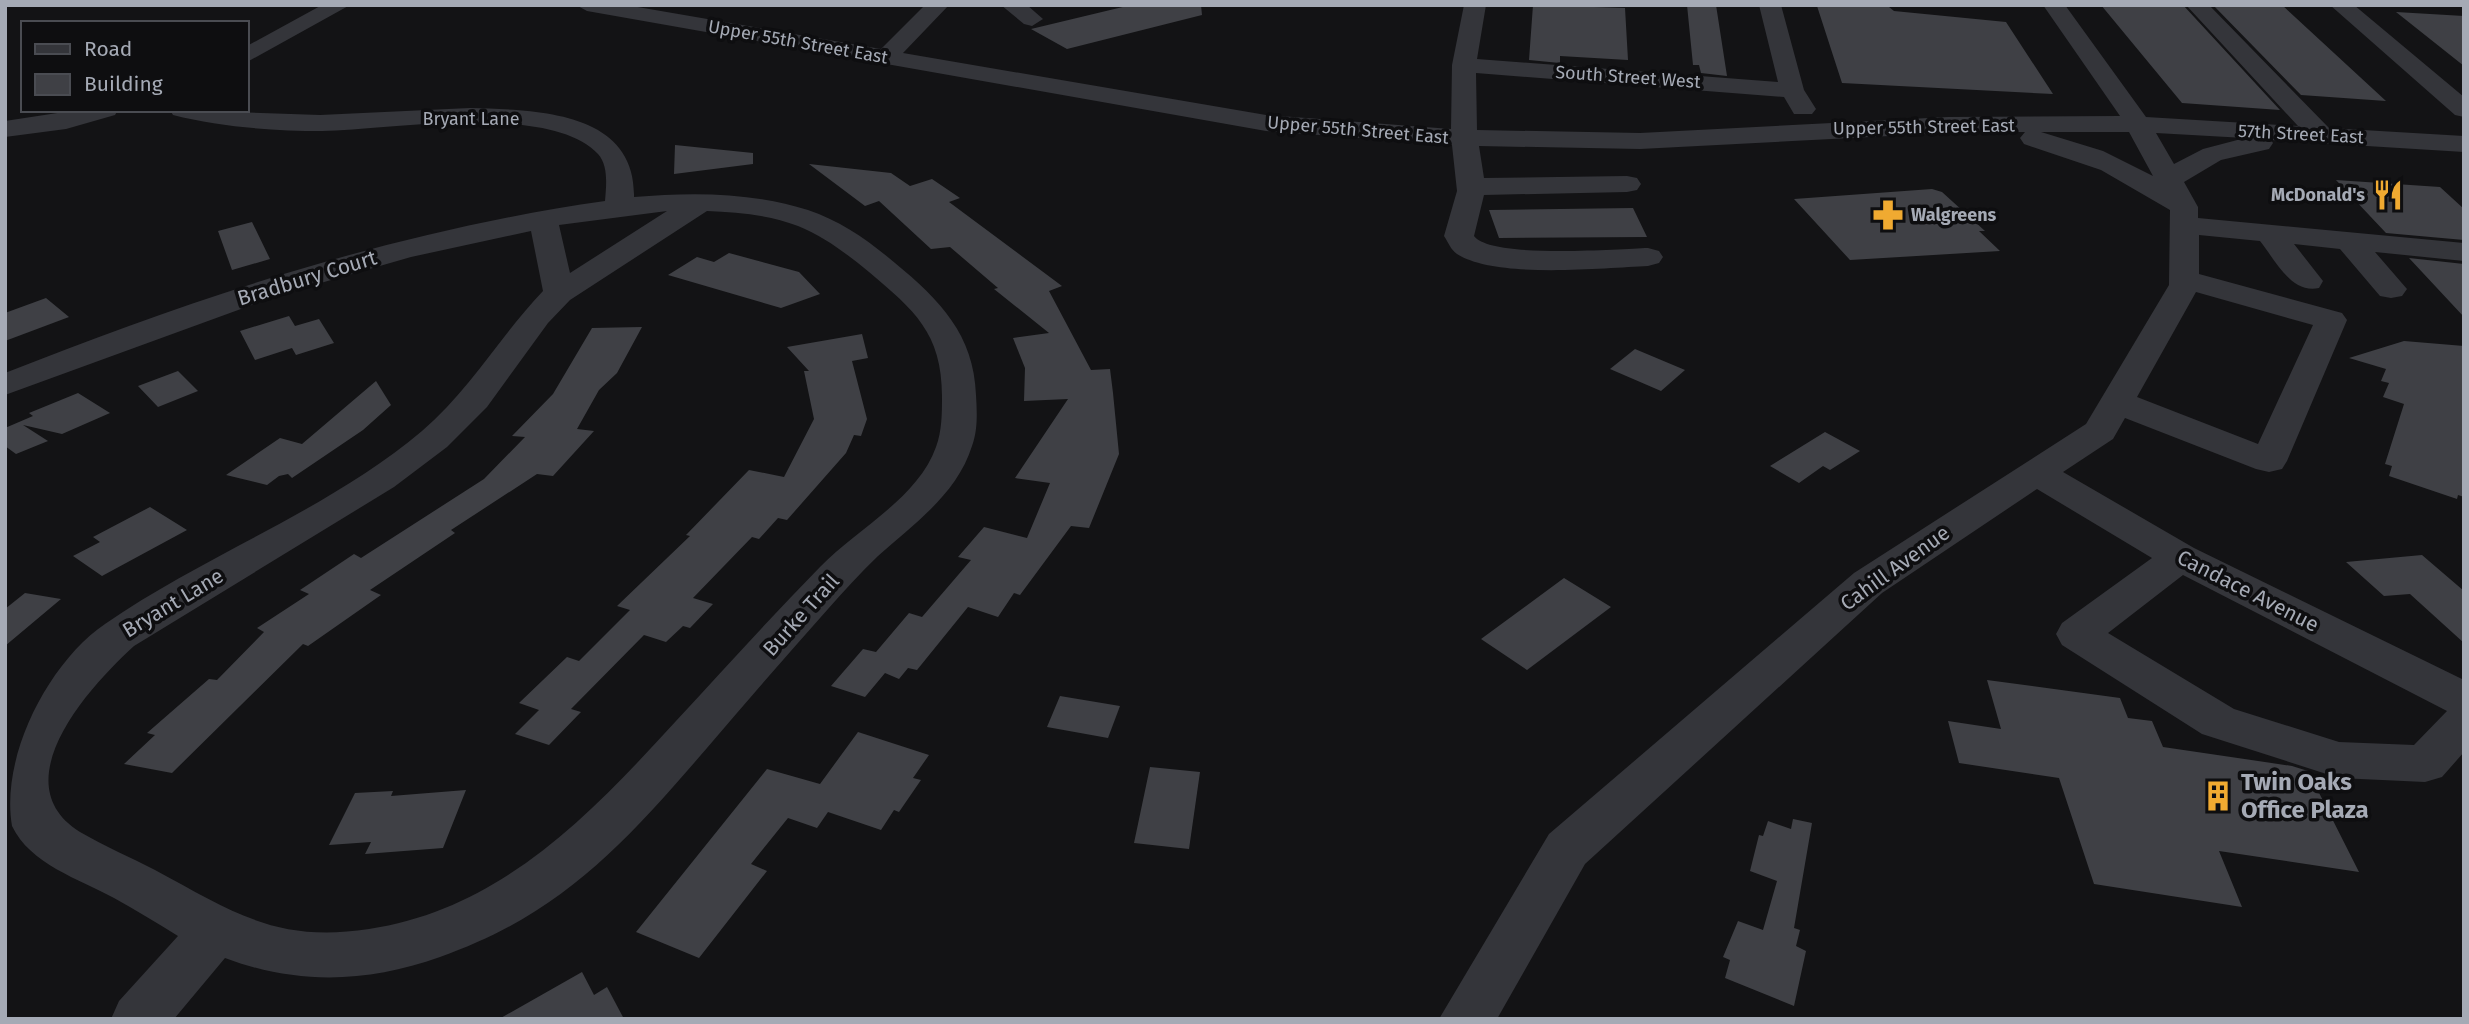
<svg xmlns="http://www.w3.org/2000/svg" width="2469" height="1024" viewBox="0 0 2469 1024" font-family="'Fira Sans',sans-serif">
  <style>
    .building { fill: #3f4045 }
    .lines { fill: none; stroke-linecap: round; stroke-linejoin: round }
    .minor { fill: #34353a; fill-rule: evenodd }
    .labels { text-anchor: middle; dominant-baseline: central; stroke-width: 7; stroke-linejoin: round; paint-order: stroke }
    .far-street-label { font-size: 18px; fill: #a5aab5; stroke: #0e0e10 }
    .far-poi-label { font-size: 18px; font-weight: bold; fill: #a5aab5; stroke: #0e0e10; text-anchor: end }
    .street-label { font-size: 21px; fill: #a5aab5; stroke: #0e0e10 }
    .near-poi-label { font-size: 24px; font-weight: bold; fill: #a5aab5; stroke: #0e0e10; text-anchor: start }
  </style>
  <rect width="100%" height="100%" fill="#131315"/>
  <!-- building -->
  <path class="building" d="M1131 5H1201L1202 15 1067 49 1031 29Z
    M1533 5 1625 8 1628 60 1560 56V63L1529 60Z
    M1687 5H1716L1727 76 1701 73 1699 65H1693Z
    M2101 5H2183L2280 110 2182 103Z
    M2213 5H2282L2386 101 2301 95Z
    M1817 6 1889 7 1894 11 2006 22 2053 94 1842 83Z
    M2396 12 2464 16V66Z
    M675 145 753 153V164L674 174Z
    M809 164 891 173 910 186 932 179 960 198 949 202 1062 286 1049 291 1091 370 1110 369 1113 393 1119 454 1089 528 1071 526 1020 595 1014 593 998 617 968 607 917 670 908 668 899 679 885 673 865 697 831 686 863 649 876 652 909 613 922 617 971 560 958 557 984 527 1027 538 1050 483 1015 478 1068 399 1024 401 1025 368 1013 338 1049 333 994 289 998 288 950 247 931 249 879 201 865 206Z
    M2336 180 2440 187 2464 209V240L2386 233Z
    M1932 189 1942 192 1985 231H1979L2000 251 1850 260 1794 199Z
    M1633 208 1647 237 1499 238 1489 210Z
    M252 222 270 259 232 270 218 231Z
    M729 253 799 272 820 294 781 308 668 275 697 257 714 262Z
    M2409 258 2464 264V317Z
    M46 298 69 317 5 341V313Z
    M289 316 295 326 319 319 334 343 296 355 292 348 255 360 240 331Z
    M642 327 617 373 599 390 577 429 594 431 553 476 537 474 451 530 455 533 370 590 381 595 308 646 303 644 172 773 124 764 155 735 147 733 209 679 217 680 264 632 257 628 309 594 300 590 354 554 361 558 484 479 525 437 512 436 553 394 592 328Z
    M862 334 868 358 852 361 867 419 861 436 854 435 846 453 787 520 778 518 759 539 752 537 693 598 713 604 690 628 683 626 666 642 644 635 571 709 581 712 549 745 515 734 539 710 519 703 567 657 579 661 630 610 617 606 690 536 686 535 749 470 784 477 814 419 804 371H809L787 347Z
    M2404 341 2464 346V497L2458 495 2457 499 2389 476 2392 466 2385 464 2404 404 2383 397 2389 383 2381 381 2386 369 2349 358Z
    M1635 349 1685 370 1661 391 1610 369Z
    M178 371 198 391 158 407 138 386Z
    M376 381 391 405 363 430 292 478 288 474 279 476 267 485 226 475 280 438 302 444Z
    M78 393 110 413 62 434 23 425 48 441 16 454 5 446V428L33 416 29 413Z
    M1825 432 1860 451 1830 470 1823 466 1799 483 1770 466Z
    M150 507 187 530 102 576 73 556 100 542 93 537Z
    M2422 555 2464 591V643L2410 594 2384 596 2346 562Z
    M1564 578 1611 607 1527 670 1481 639Z
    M25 593 61 599 5 646V609Z
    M1987 680 2120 698 2128 718 2152 721 2163 747 2292 766 2308 771 2359 872 2219 851 2242 907 2094 884 2059 778 1959 763 1948 721 2001 729Z
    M1060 696 1120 706 1108 738 1047 727Z
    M858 732 929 755 913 778 921 780 899 812 894 810 881 830 828 812 817 828 788 818 751 864 767 871 699 958 636 932 767 769 820 784Z
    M1150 767 1200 772 1189 849 1134 843Z
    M466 790 443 848 365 854 371 842 329 845 355 793 393 791 391 796Z
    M1793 819 1812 823 1794 928 1800 930 1796 946 1806 951 1794 1006 1725 978 1730 960 1723 957 1738 921 1763 930 1777 881 1750 871 1759 835 1763 836 1768 821 1791 829Z
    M582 972 594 995 607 987 624 1019H499Z"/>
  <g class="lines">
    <!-- minor -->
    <path class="minor" d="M322 5H350L247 62V46Z
      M576 5H626L881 49 925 5H949L903 53 1266 115 1451 129 1452 65 1464 5H1486L1477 59 1778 82 1759 5H1781L1804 90 1816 109 1812 114H1794L1784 97 1476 73 1477 130 1640 133 1948 117 2120 116 2043 5H2065L2146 117 2298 126 2186 5H2209L2329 128 2464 136V152L2271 140 2273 143 2269 149 2221 160 2184 182 2198 207V218L2464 243V261L2375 252 2407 289 2402 296 2391 298 2380 296 2340 249 2294 244 2323 281 2319 288C2291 294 2276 261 2260 241L2199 235V274L2342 313 2347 320 2287 461 2282 469 2269 472 2256 469 2125 418 2113 439 2063 472 2194 548 2464 680V752L2442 777 2425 782 2339 778 2202 734 2062 645 2056 634 2062 623 2152 558 2037 489 1882 593 1585 864 1497 1019H1439L1549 834 1854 573 2086 424 2169 285 2170 210 2101 170 2024 144 2020 138 2025 132 1948 133 1640 149 1479 146 1484 178 1627 176 1637 178 1641 184 1637 190 1627 192 1484 195 1474 236C1491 259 1617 249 1648 248L1659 251 1663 257 1659 263 1648 266C1601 268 1496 279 1457 254 1451 250 1448 242 1444 236L1457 191 1452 145 1266 131 587 11ZM2041 132H2129L2153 176 2103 151ZM2156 133 2245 138 2203 149 2174 164ZM2196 292 2313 325 2258 444 2137 397ZM2183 575 2447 711 2414 745 2339 742 2234 709 2108 633Z
      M1001 5H1027L1043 19 1032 26 1024 24Z
      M2330 5H2354L2464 97V117L2455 115Z
      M470 108C534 110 636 110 634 197 692 192 751 192 808 210 841 221 869 241 895 263 940 300 974 335 976 395 977 412 978 430 972 446 957 494 914 524 878 556 860 573 844 591 828 609 787 655 747 701 707 748 625 843 562 914 440 957 367 983 297 985 225 958L174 1019H111L119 1001 178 936C157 923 136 910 114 898 79 879 30 864 12 826 0 756 49 662 105 624 206 554 327 511 422 431 470 390 500 336 543 291L531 231 411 257 279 295 5 395V373C199 296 399 230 605 201 606 187 609 166 598 154 550 102 389 130 322 131 273 131 220 127 173 115L170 110 320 115ZM667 211 570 273 559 225ZM707 211C738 212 769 215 798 226 825 237 847 254 869 272 914 310 942 333 942 396 942 413 942 431 936 447 918 498 857 529 820 567 771 617 724 669 676 721 590 815 501 909 369 929 276 943 233 912 155 870 130 857 104 846 80 832 1 783 90 686 134 646L394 487 447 447 487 407 548 323 570 300Z
      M77 110H118L115 115 66 129 5 137V121Z"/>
  </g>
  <!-- icons -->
  <defs>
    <g id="restaurant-bare" transform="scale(2.415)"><path d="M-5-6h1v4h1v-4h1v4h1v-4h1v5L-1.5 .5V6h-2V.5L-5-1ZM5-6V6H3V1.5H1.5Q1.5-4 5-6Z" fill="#f0aa31" stroke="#0e0e10" stroke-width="2.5" paint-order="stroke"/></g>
    <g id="pharmacy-bare" transform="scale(2.415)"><path d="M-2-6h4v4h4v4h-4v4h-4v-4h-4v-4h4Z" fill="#f0aa31" stroke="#0e0e10" stroke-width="2.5" paint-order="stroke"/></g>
    <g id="building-bare" transform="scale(2.415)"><path d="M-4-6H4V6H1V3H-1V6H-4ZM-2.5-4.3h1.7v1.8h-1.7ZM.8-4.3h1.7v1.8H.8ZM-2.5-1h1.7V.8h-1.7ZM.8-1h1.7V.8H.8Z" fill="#f0aa31" stroke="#0e0e10" stroke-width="2.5" paint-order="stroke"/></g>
  </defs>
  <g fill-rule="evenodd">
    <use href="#restaurant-bare" x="2388" y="195"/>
    <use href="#pharmacy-bare" x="1888" y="215"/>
    <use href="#building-bare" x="2218" y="796"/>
  </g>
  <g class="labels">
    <!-- far-street labels -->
    <g class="far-street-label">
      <text transform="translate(798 42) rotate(10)">Upper 55th Street East</text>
      <text transform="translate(1628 77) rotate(4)">South Street West</text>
      <text x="471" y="119">Bryant Lane</text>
      <text transform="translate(1924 127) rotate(-1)">Upper 55th Street East</text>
      <text transform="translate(1358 130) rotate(5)">Upper 55th Street East</text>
      <text transform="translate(2301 134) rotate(3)">57th Street East</text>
    </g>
    <!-- far-poi labels -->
    <g class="far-poi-label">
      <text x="2365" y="195">McDonald's</text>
      <text x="1911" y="215" text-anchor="start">Walgreens</text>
    </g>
    <!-- street labels -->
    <g class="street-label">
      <text transform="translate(307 278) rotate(-17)">Bradbury Court</text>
      <text transform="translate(1895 568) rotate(-36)">Cahill Avenue</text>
      <text transform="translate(2248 591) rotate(27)">Candace Avenue</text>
      <text transform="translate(173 603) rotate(-31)">Bryant Lane</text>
      <text transform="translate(801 615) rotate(-48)">Burke Trail</text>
    </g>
    <!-- near-poi labels -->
    <g class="near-poi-label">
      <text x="2241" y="782">Twin Oaks<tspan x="2241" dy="28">Office Plaza</tspan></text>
    </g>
  </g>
  <!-- border -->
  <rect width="2469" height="1024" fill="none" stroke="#a5aab5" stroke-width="14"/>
  <!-- legend -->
  <rect x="21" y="21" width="228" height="91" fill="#0e0e10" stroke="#4a4c52" stroke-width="2"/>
  <rect x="35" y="44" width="35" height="10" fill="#34353a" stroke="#4a4c52" stroke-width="2"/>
  <text x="84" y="56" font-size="21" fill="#a5aab5">Road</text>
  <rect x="35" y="74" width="35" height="21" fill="#3f4045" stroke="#4a4c52" stroke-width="2"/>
  <text x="84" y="91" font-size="21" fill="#a5aab5">Building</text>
</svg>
